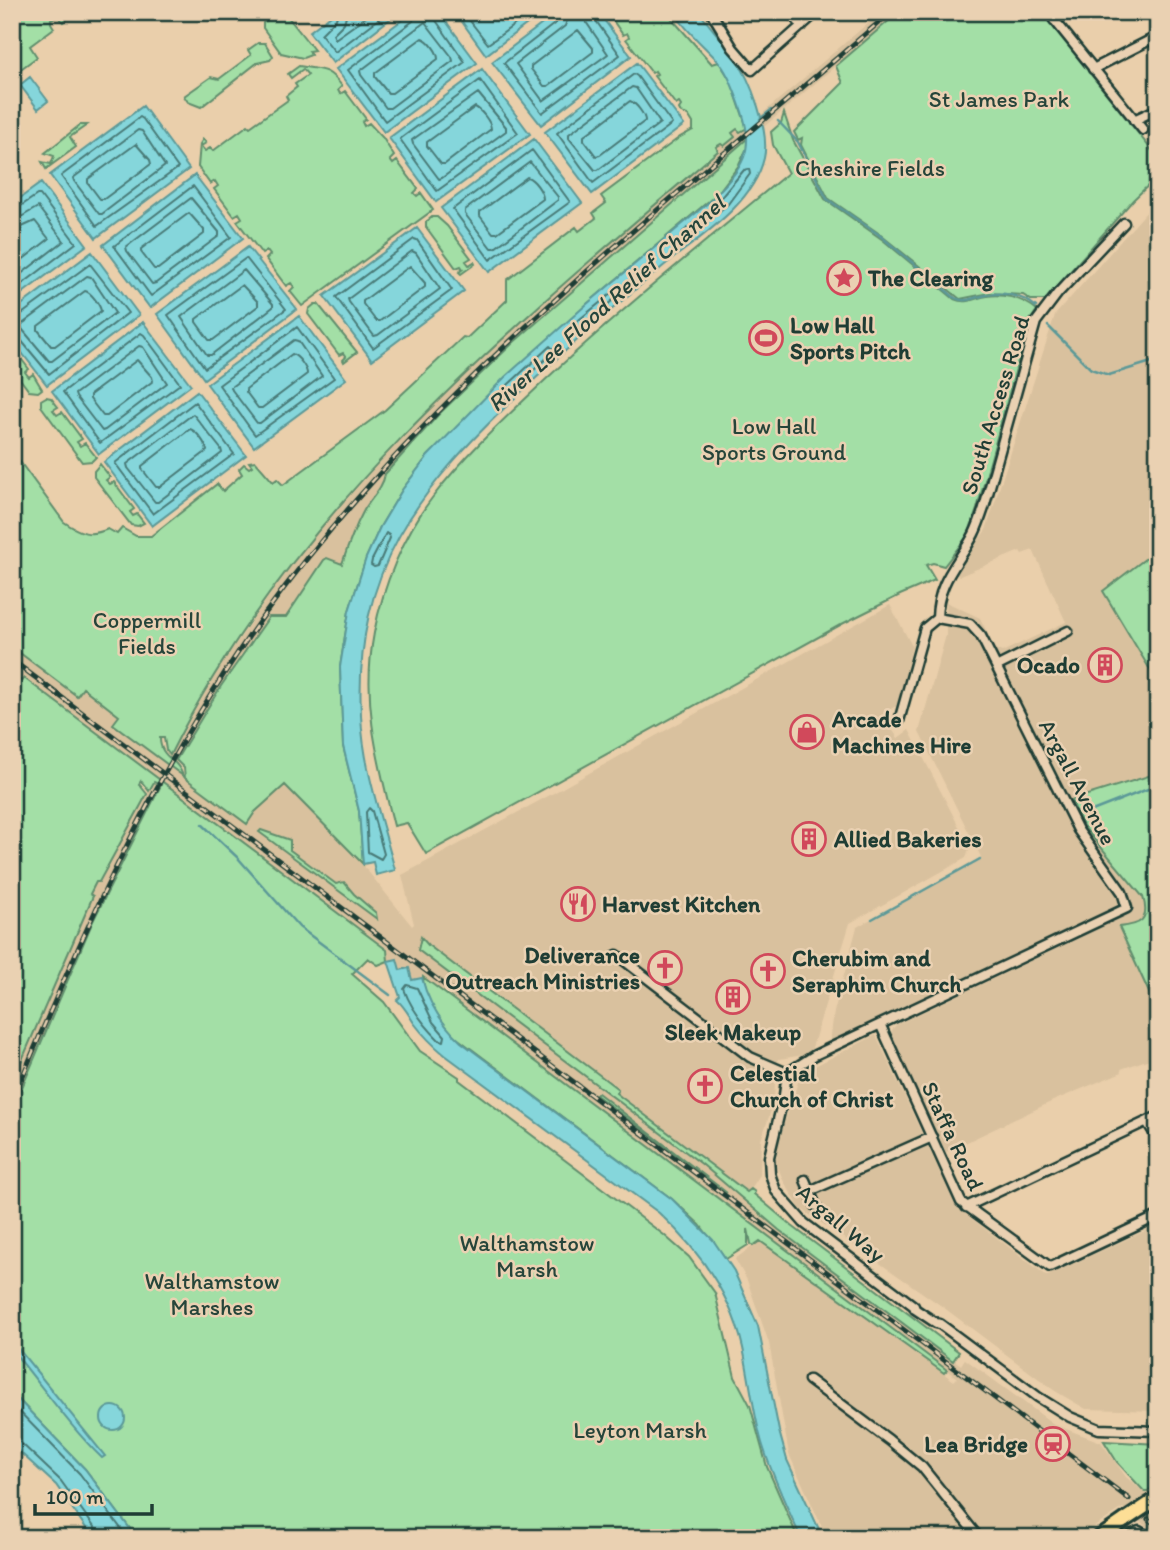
<svg xmlns="http://www.w3.org/2000/svg" width="1170" height="1550" viewBox="0 0 1170 1550" font-family="Itim,sans-serif">
  <style>
    .built { fill: #d9c19e }
    .green { fill: #a3dfa6; stroke: #618e6d; stroke-width: 2 }
    .water { fill: #85d6db; stroke: #5c9998; stroke-width: 2 }
    .lines { fill: none; stroke-linecap: round; stroke-linejoin: round }
    .shore { stroke: #487a77; stroke-width: 2 }
    .stream { stroke: #5c9998; stroke-width: 2.5 }
    .street-casing { stroke: #1f3d34; stroke-width: 13 }
    .primary-casing { stroke: #1f3d34; stroke-width: 18 }
    .street { stroke: #ead1b2; stroke-width: 8 }
    .primary { stroke: #fdde96; stroke-width: 12 }
    .rail-casing { stroke: #1f3d34; stroke-width: 5 }
    .rail { stroke: #ead1b2; stroke-width: 2.5; stroke-dasharray: 8; stroke-linecap: butt }
    .primary-bridge-casing { stroke: #1f3d34; stroke-width: 18; stroke-linecap: butt }
    .primary-bridge { stroke: #fdde96; stroke-width: 12 }
    .labels { text-anchor: middle; dominant-baseline: central; stroke-width: 5; stroke-linejoin: round; paint-order: stroke }
    .park-label { font-size: 23px; fill: #26453a; stroke: #ead1b2 }
    .poi-label { font-size: 23px; font-weight: bold; fill: #1f3d34; stroke: #ead1b2; text-anchor: start }
    .street-label { font-size: 23px; fill: #1f3d34; stroke: #ead1b2 }
    .water-label { font-size: 24px; font-style: italic; fill: #24453c; stroke: #ead1b2 }
  </style>
  <rect width="100%" height="100%" fill="#eacfab"/>
  <filter id="ink" filterUnits="userSpaceOnUse"><feTurbulence type="fractalNoise" baseFrequency=".0143" numOctaves="2"/><feDisplacementMap in="SourceGraphic" scale="14" xChannelSelector="R" yChannelSelector="G"/><feConvolveMatrix kernelMatrix="1 2 1 2 8 2 1 2 1" color-interpolation-filters="sRGB"/></filter>
  <g filter="url(#ink)">
    <!-- built -->
    <path class="built" d="M881 12H899L593 272 513 343 439 414 385 474 384 481 363 511 350 540 342 565 327 558 324 560 286 618 241 655 172 768 247 823 255 812 285 785 362 864 412 926 414 924 402 875 550 795 890 605 912 646 898 705 887 711V722L898 738 909 730 970 848 966 858 850 923 810 1054 779 1059 770 1076 775 1082 774 1102 761 1140 760 1175 748 1193 615 1093 618 1088 427 945 421 938 418 950 703 1165 779 1230 952 1361 954 1360 961 1365 965 1359 1055 1425 1101 1442 1126 1477 1158 1504V1538H1131L1147 1527 1123 1508 1078 1538H827L789 1454 769 1343 747 1280 735 1259 760 1241 954 1381 957 1378 423 977 412 980 399 970 396 959 388 961 387 950 165 783 138 830 92 923 12 1111V1083L93 897 90 895 96 881 100 882 156 777 24 678 21 681 16 677 12 669V647L77 696 83 687 103 702 119 716 113 725 165 762 222 664 281 579 314 536 409 430 510 332 718 151 716 148 722 143 724 146 734 137 732 134 738 129 741 132Z
      M1158 199V549L1103 591 1158 683V773L1071 800 1083 826 1143 897 1147 909 1144 917 1136 926 1120 928 1158 1012V1056L1121 1069 1122 1072 1055 1100 946 1152 892 1039V1030L896 1025 1115 921 1113 915 830 1042 834 1012 857 927 981 857 919 732 946 635V602L980 618 995 649 1002 652 1066 622 1033 550 1022 554 1020 551 960 576 953 574 986 530 1055 315Z
      M876 1035 956 1207 1047 1276 1158 1225V1411L1086 1409 1055 1391 943 1307 800 1208 783 1180 776 1162 779 1139 801 1073Z"/>
    <!-- green -->
    <path class="green" d="M22 12H76L63 22 59 17 51 19V23L54 28 30 46 37 57 18 71 12 65V20Z
      M275 12H284L314 50 309 51 311 55 303 58 281 53 263 28V23Z
      M607 12H666L712 64 719 62 731 81 747 128 740 132 737 129 732 133 735 137 724 146 721 144 716 147 718 151C512 327 293 507 170 755L166 750 164 738H160C160 759 178 758 183 776L113 724 119 716 83 688 77 696 12 647V451L64 522C80 533 90 537 108 529L117 534 122 528 136 536H151L217 484 223 491 242 474 239 469 244 464 249 468 252 466 249 462 255 461 273 482 277 479 283 485 385 410 463 337 467 338 507 300V280L576 227 579 231 596 218 593 213 606 203 601 196 680 137 693 130V123L688 115 681 113 679 109 681 106 679 103 676 105 654 76 657 74 655 71 652 73 626 39 629 37 627 33 623 35Z
      M899 12H1041L1158 158V176L1133 200 1045 300H1031L1023 295 990 293 960 299 877 232 828 198 801 145 802 138 798 140 794 132 843 83 836 66Z
      M258 43H265L273 56 270 60 257 63 201 107 188 102 184 96 211 77 219 79 251 55 248 50Z
      M299 66C322 70 327 67 342 86L338 90 340 94 345 91 366 119 362 122 364 126 369 123 383 138 394 156 390 160 393 164 397 161 418 189 414 193 417 196 421 193 433 210 302 306 290 291 294 287 291 283 286 286 266 259 270 255 267 251 262 254 237 221 242 218 239 213 234 216 214 189 218 186 215 181 210 184 198 167 200 144 203 139 206 143 201 146 205 151 210 148 213 151 248 125 250 127 288 100 286 96 297 87 295 84 308 75 303 69 291 78 288 74Z
      M784 113 793 140 825 199 883 240 954 299C965 304 971 300 982 297 1000 292 1023 298 1037 310L1029 322 977 509 968 535 944 566 933 563 926 565 935 580 900 595 842 624 426 854 407 823 394 826C378 761 361 701 374 633 383 586 403 536 432 498 464 456 504 419 542 383 621 309 705 242 788 173L773 145 771 132 781 123Z
      M80 125H87L70 137 76 147 46 169 42 162 51 164 54 156 45 153Z
      M748 138V146L739 165 717 194 587 304 428 456 402 490 380 527 366 558 349 611 340 667 343 746 359 811 363 864 285 785 255 812 247 824 185 778 184 768 176 760 221 686 269 617H286L324 560 327 558 342 564C348 546 354 529 363 512 370 499 383 488 385 474L439 414 513 343Z
      M432 217H437L447 226 471 258 466 261 469 265 474 262 475 264 461 274 459 272 463 269 461 266 456 268 426 227V222Z
      M315 304H318L357 352 344 362 343 360 346 357 343 353 339 355 308 314 309 309Z
      M12 347 29 369 25 372 29 377 33 374 42 389 38 392 29 391 12 368Z
      M46 397 51 398 58 407 53 410 57 415 62 412 82 439 77 442 80 446 85 443 96 457 92 461 82 462 41 406V400Z
      M100 464 110 477 106 480 110 484 114 482 134 509 130 512 133 516 137 514 144 523 138 526 131 525 94 477V471Z
      M1158 549V683L1103 591Z
      M12 669 18 674 16 677 21 681 24 678 387 950 388 961 378 965 368 958 352 974 384 1002 420 1051 459 1077V1080L664 1235 689 1257 715 1293 735 1377 750 1405 767 1467 798 1538H137L85 1469 12 1393V1111L92 923 161 785 154 782 149 791 141 781 139 784 147 794 99 882H96L90 894 93 896 12 1083Z
      M1158 773V1012L1119 927C1141 925 1150 920 1143 897L1083 826 1071 800Z
      M261 830 290 840V850L336 884 344 882 354 894 376 913 377 919 259 832Z
      M421 937 428 945 618 1089 616 1093 621 1097 747 1192 751 1189 755 1192 754 1194 792 1226 959 1352 953 1361 779 1230 703 1165 418 950Z
      M423 977 947 1370 944 1373 760 1241 753 1246 751 1244 748 1229V1245L726 1259 700 1225 672 1199 453 1035C440 1019 423 998 423 977Z
      M598 1093 727 1193 596 1095Z
      M1104 1441 1158 1444V1484L1146 1492 1143 1490 1117 1462Z"/>
    <!-- water -->
    <path class="water" d="M335 12H399L333 63 309 32Z
      M413 12H439L477 63 384 132 336 69Z
      M455 12H543L486 55Z
      M558 12H598L631 56 541 125 492 62Z
      M674 12H699C711 28 724 42 735 58 751 79 770 132 764 158 753 206 696 239 661 268 612 308 564 351 518 395 418 490 354 569 361 715 363 767 382 820 395 870L376 875 373 862 363 864 359 811 343 746 340 667 349 611 366 558 380 527 402 490 428 456 505 377 587 304 709 202C744 166 757 152 739 103 733 88 728 72 717 60 702 44 686 31 674 12Z
      M637 63 684 125 592 194 545 132Z
      M482 69 530 134 436 202 389 138Z
      M30 77 48 101 38 109 20 85Z
      M143 106 189 169 96 238 50 175Z
      M534 139 582 203 489 272 441 208Z
      M195 175 243 238 150 308 103 245Z
      M41 183 87 245 12 301V204Z
      M417 228 464 291 372 360 324 296Z
      M248 247 297 309 204 379 157 314Z
      M92 252 139 315 47 385 12 340V312Z
      M299 316 346 379 254 447 207 384Z
      M143 322 191 385 99 454 52 391Z
      M197 391 246 455 152 526 104 462Z
      M397 959 400 970 409 968 412 980 422 978C428 1003 442 1024 461 1042L672 1199 713 1240 734 1271 758 1326 779 1431 787 1460 823 1538H801C787 1507 772 1476 762 1443 753 1412 750 1380 743 1348 731 1294 699 1250 659 1213L445 1055C434 1046 423 1035 414 1023 408 1014 405 1007 397 1000L400 997 388 961Z
      M12 1341 105 1456 102 1458C69 1426 42 1386 12 1350Z
      M12 1393 85 1469 137 1538H93L56 1485 12 1445Z
      M101 1418a12 12 0 1 1 24 0a12 12 0 1 1-24 0Z"/>
    <g class="lines">
      <!-- shore -->
      <path class="shore" d="M338 12 336 19 321 34 335 52 388 12
        M347 12 344 23 333 34 335 39 373 12
        M416 12 413 21 348 70 385 121 465 62 435 19 434 12
        M463 12 488 44 532 12
        M561 12 558 21 504 63 542 113 620 55 594 18 593 12
        M570 12 565 26 516 64 543 101 608 54 586 22 584 12
        M425 22 452 57 453 61 390 108H386L361 75 360 71Z
        M578 30 593 48V52L548 86H544L531 69V66Z
        M422 38C429 40 438 52 438 59L392 93H388L375 77V73Z
        M634 74 637 76 672 124 593 183 557 133Z
        M480 80 518 133 437 191 400 139Z
        M632 87 636 88 660 123 598 170H595L569 138V134Z
        M478 93 506 127V131L442 178 439 179 413 144 412 140Z
        M630 101C636 103 645 115 645 121L600 155 596 156 584 140V136Z
        M475 107C481 110 491 122 491 129L445 164H441L427 146V142Z
        M140 117 143 119 178 168 97 226 61 176Z
        M138 130 142 131 165 166 102 214H99L74 181 73 178Z
        M136 144 150 160 151 164 104 199H100L88 183V179Z
        M532 150 570 202 490 260 453 209Z
        M530 162 558 197V200L495 248H491L465 214V210Z
        M749 169 750 174 728 204 688 237H683V232L714 206 744 170Z
        M527 177C534 179 543 192 543 199L497 233H493L480 216V212Z
        M193 186 231 237 151 296 114 246Z
        M191 198 219 232V236L156 283 152 284 127 251 126 247Z
        M12 209 18 208 37 195H40L76 243 12 292
        M189 213 204 230V234L158 269H154L141 252V249Z
        M12 218 21 217 38 207 64 241 12 281
        M12 228 22 227 35 221 49 239 12 268
        M414 239 417 240 452 290 373 348 336 297Z
        M412 251 416 253 440 289 378 335 374 336 349 302 348 299Z
        M246 258 286 309 205 368 168 315Z
        M410 266 425 283V287L380 321H376L363 304V301Z
        M244 270 273 304V307L211 355H207L181 317Z
        M87 276 91 277 115 313 52 361H49L22 329 21 325Z
        M242 285 258 302V306L213 340H209L196 322V319Z
        M85 291C91 292 100 305 101 311L55 346H51L38 330V326Z
        M612 293 615 296 613 300 579 329 575 328V323Z
        M12 317 19 316 90 264 128 313 49 374 20 339 12 336
        M297 327 334 378 255 435 219 385Z
        M141 333 144 335 180 384 100 443 63 392Z
        M294 340 298 341 322 376 260 423H257L232 390 231 387Z
        M139 346 143 347 167 383 105 430 102 431 76 397 75 394Z
        M550 346 553 349 552 353 500 402H495V397Z
        M292 354C298 356 307 368 307 374L262 408H258L246 392V389Z
        M137 360 152 377 153 381 107 416H103L90 399V395Z
        M195 402 234 454 153 514 115 463Z
        M193 414 221 449 222 453 158 502H155L128 468 127 464Z
        M190 429C197 431 206 444 207 451L160 487H156L142 469V466Z
        M386 533 389 535 390 538 378 566 374 567 371 565 372 560Z
        M369 808 372 811 384 854 381 859 368 852 366 812Z
        M407 985 417 988 433 1022 445 1036 444 1041 439 1040C424 1025 411 1009 404 989Z
        M12 1404 80 1474 128 1538
        M12 1441 20 1442 61 1481 97 1531 99 1538"/>
      <!-- stream -->
      <path class="stream" d="M760 119 771 110
        M778 121 798 142 827 199 878 234 955 298C965 303 972 298 982 296 1001 291 1023 295 1036 307
        M1048 326 1091 369 1109 375 1158 360
        M1087 813 1148 789
        M202 824 238 858 299 927 390 995
        M872 919 980 859"/>
      <!-- street casing -->
      <g class="street-casing">
        <path id="street" d="M711 12 733 48 752 70 817 12
          M790 12 802 26
          M1048 12 1143 130
          M12 13 13 12
          M1054 20 1069 12
          M1093 69 1158 36
          M1134 120 1158 109
          M937 618C938 580 958 565 974 534 978 526 981 517 984 508L1036 322 1058 293 1124 223
          M998 666 1068 631
          M617 955 750 1057 787 1073
          M881 1026 961 1202 1050 1267 1158 1216
          M787 1073 815 1055 1127 908 1122 892 1078 830 981 636 970 624 937 618 925 628 899 721
          M787 1073 784 1095 769 1157 770 1174 776 1191 804 1223 914 1306 915 1309 936 1323 940 1324 1038 1397 1070 1417 1099 1429 1158 1431
          M1147 1122 1158 1139
          M805 1180 816 1206
          M810 1191 932 1137
          M966 1207 1158 1116
          M809 1380 889 1440 922 1467 979 1538
          M1126 1538 1139 1531 1150 1538"/>
      </g>
      <!-- primary casing -->
      <g class="primary-casing">
        <path id="primary" d="M1099 1538 1125 1520"/>
      </g>
      <!-- street -->
      <use href="#street" class="street"/>
      <!-- primary -->
      <use href="#primary" class="primary"/>
      <!-- rail casing -->
      <g class="rail-casing">
        <path id="rail" d="M12 660 1129 1499
          M12 1102C82 933 157 764 264 615 435 379 672 201 891 12
          M1148 1519 1158 1526"/>
      </g>
      <!-- rail -->
      <use href="#rail" class="rail"/>
      <!-- primary-bridge casing -->
      <g class="primary-bridge-casing">
        <path id="primary-bridge" d="M1125 1520 1158 1498"/>
      </g>
      <!-- primary-bridge -->
      <use href="#primary-bridge" class="primary-bridge"/>
    </g>
  </g>
  <!-- icons -->
  <defs>
    <g id="sight-ring" transform="scale(1.75)"><circle r="9.5" fill="#ead1b2" stroke="#d1495b" stroke-width="1.5"/><path d="M0-6L1.8-2.2L6-1.7L2.9 1.2L3.7 5.4L0 3.3L-3.7 5.4L-2.9 1.2L-6-1.7L-1.8-2.2Z" fill="#d1495b"/></g>
    <g id="stadium-ring" transform="scale(1.75)"><circle r="9.5" fill="#ead1b2" stroke="#d1495b" stroke-width="1.5"/><path d="M0-5a6.5 5 0 1 0 0 10a6.5 5 0 1 0 0-10ZM-3.5-1.8h7v3.6h-7Z" fill="#d1495b"/></g>
    <g id="building-ring" transform="scale(1.75)"><circle r="9.5" fill="#ead1b2" stroke="#d1495b" stroke-width="1.5"/><path d="M-4-6H4V6H1V3H-1V6H-4ZM-2.5-4.3h1.7v1.8h-1.7ZM.8-4.3h1.7v1.8H.8ZM-2.5-1h1.7V.8h-1.7ZM.8-1h1.7V.8H.8Z" fill="#d1495b"/></g>
    <g id="shop-ring" transform="scale(1.75)"><circle r="9.5" fill="#ead1b2" stroke="#d1495b" stroke-width="1.5"/><path d="M-5-2.5h2.3a2.7 3.5 0 0 1 5.4 0H5L5.5 6h-11ZM-1.5-2.5h3a1.5 2.3 0 0 0-3 0Z" fill="#d1495b"/></g>
    <g id="restaurant-ring" transform="scale(1.75)"><circle r="9.5" fill="#ead1b2" stroke="#d1495b" stroke-width="1.5"/><path d="M-5-6h1v4h1v-4h1v4h1v-4h1v5L-1.5 .5V6h-2V.5L-5-1ZM5-6V6H3V1.5H1.5Q1.5-4 5-6Z" fill="#d1495b"/></g>
    <g id="church-ring" transform="scale(1.75)"><circle r="9.5" fill="#ead1b2" stroke="#d1495b" stroke-width="1.5"/><path d="M-1.2-6h2.4v3.5h3.3v2.4h-3.3V6h-2.4V-.1h-3.3v-2.4h3.3Z" fill="#d1495b"/></g>
    <g id="station-ring" transform="scale(1.75)"><circle r="9.5" fill="#ead1b2" stroke="#d1495b" stroke-width="1.5"/><path d="M-3-6H3Q5-6 5-4V2Q5 4 3 4L4.5 6H3L1.5 4h-3L-3 6H-4.5L-3 4Q-5 4-5 2V-4Q-5-6-3-6ZM-3.5-4v3h7v-3ZM-3.5 1v1.5H-2V1ZM2 1v1.5H3.5V1Z" fill="#d1495b"/></g>
  </defs>
  <g fill-rule="evenodd">
    <use href="#sight-ring" x="844" y="278"/>
    <use href="#stadium-ring" x="766" y="338"/>
    <use href="#building-ring" x="1105" y="665"/>
    <use href="#shop-ring" x="807" y="732"/>
    <use href="#building-ring" x="809" y="839"/>
    <use href="#restaurant-ring" x="578" y="904"/>
    <use href="#church-ring" x="665" y="968"/>
    <use href="#church-ring" x="768" y="971"/>
    <use href="#building-ring" x="733" y="997"/>
    <use href="#church-ring" x="705" y="1086"/>
    <use href="#station-ring" x="1053" y="1444"/>
  </g>
  <g class="labels">
    <!-- park labels -->
    <g class="park-label">
      <text x="999" y="99">St James Park</text>
      <text x="870" y="168">Cheshire Fields</text>
      <text x="774" y="426">Low Hall<tspan x="774" dy="26">Sports Ground</tspan></text>
      <text x="147" y="620">Coppermill<tspan x="147" dy="26">Fields</tspan></text>
      <text x="527" y="1243">Walthamstow<tspan x="527" dy="26">Marsh</tspan></text>
      <text x="212" y="1281">Walthamstow<tspan x="212" dy="26">Marshes</tspan></text>
      <text x="640" y="1430">Leyton Marsh</text>
    </g>
    <!-- poi labels -->
    <g class="poi-label">
      <text x="868" y="278">The Clearing</text>
      <text x="790" y="325">Low Hall<tspan x="790" dy="26">Sports Pitch</tspan></text>
      <text x="1080" y="665" text-anchor="end">Ocado</text>
      <text x="832" y="719">Arcade<tspan x="832" dy="26">Machines Hire</tspan></text>
      <text x="834" y="839">Allied Bakeries</text>
      <text x="602" y="904">Harvest Kitchen</text>
      <text x="640" y="955" text-anchor="end">Deliverance<tspan x="640" dy="26">Outreach Ministries</tspan></text>
      <text x="792" y="958">Cherubim and<tspan x="792" dy="26">Seraphim Church</tspan></text>
      <text x="733" y="1032" text-anchor="middle">Sleek Makeup</text>
      <text x="730" y="1073">Celestial<tspan x="730" dy="26">Church of Christ</tspan></text>
      <text x="1028" y="1444" text-anchor="end">Lea Bridge</text>
    </g>
    <!-- street labels -->
    <g class="street-label">
      <text transform="translate(995 405) rotate(-73)">South Access Road</text>
      <text transform="translate(1078 782) rotate(62)">Argall Avenue</text>
      <text transform="translate(953 1136) rotate(65)">Staffa Road</text>
      <text transform="translate(841 1223) rotate(40)">Argall Way</text>
    </g>
    <!-- water labels -->
    <g class="water-label">
      <text transform="translate(606 303) rotate(-42)">River Lee Flood Relief Channel</text>
    </g>
  </g>
  <!-- margin -->
  <rect width="1170" height="1550" fill="none" stroke="#ead1b2" stroke-width="42"/>
  <rect x="21" y="21" width="1128" height="1508" fill="none" stroke="#1f3d34" stroke-width="2.5" filter="url(#ink)"/>
  <!-- scale -->
  <path d="M35 1504v10h117v-10" fill="none" stroke="#1f3d34" stroke-width="3.5"/>
  <text x="46" y="1504" font-size="21" fill="#1f3d34" stroke="#ead1b2" stroke-width="5" paint-order="stroke">100 m</text>
</svg>
